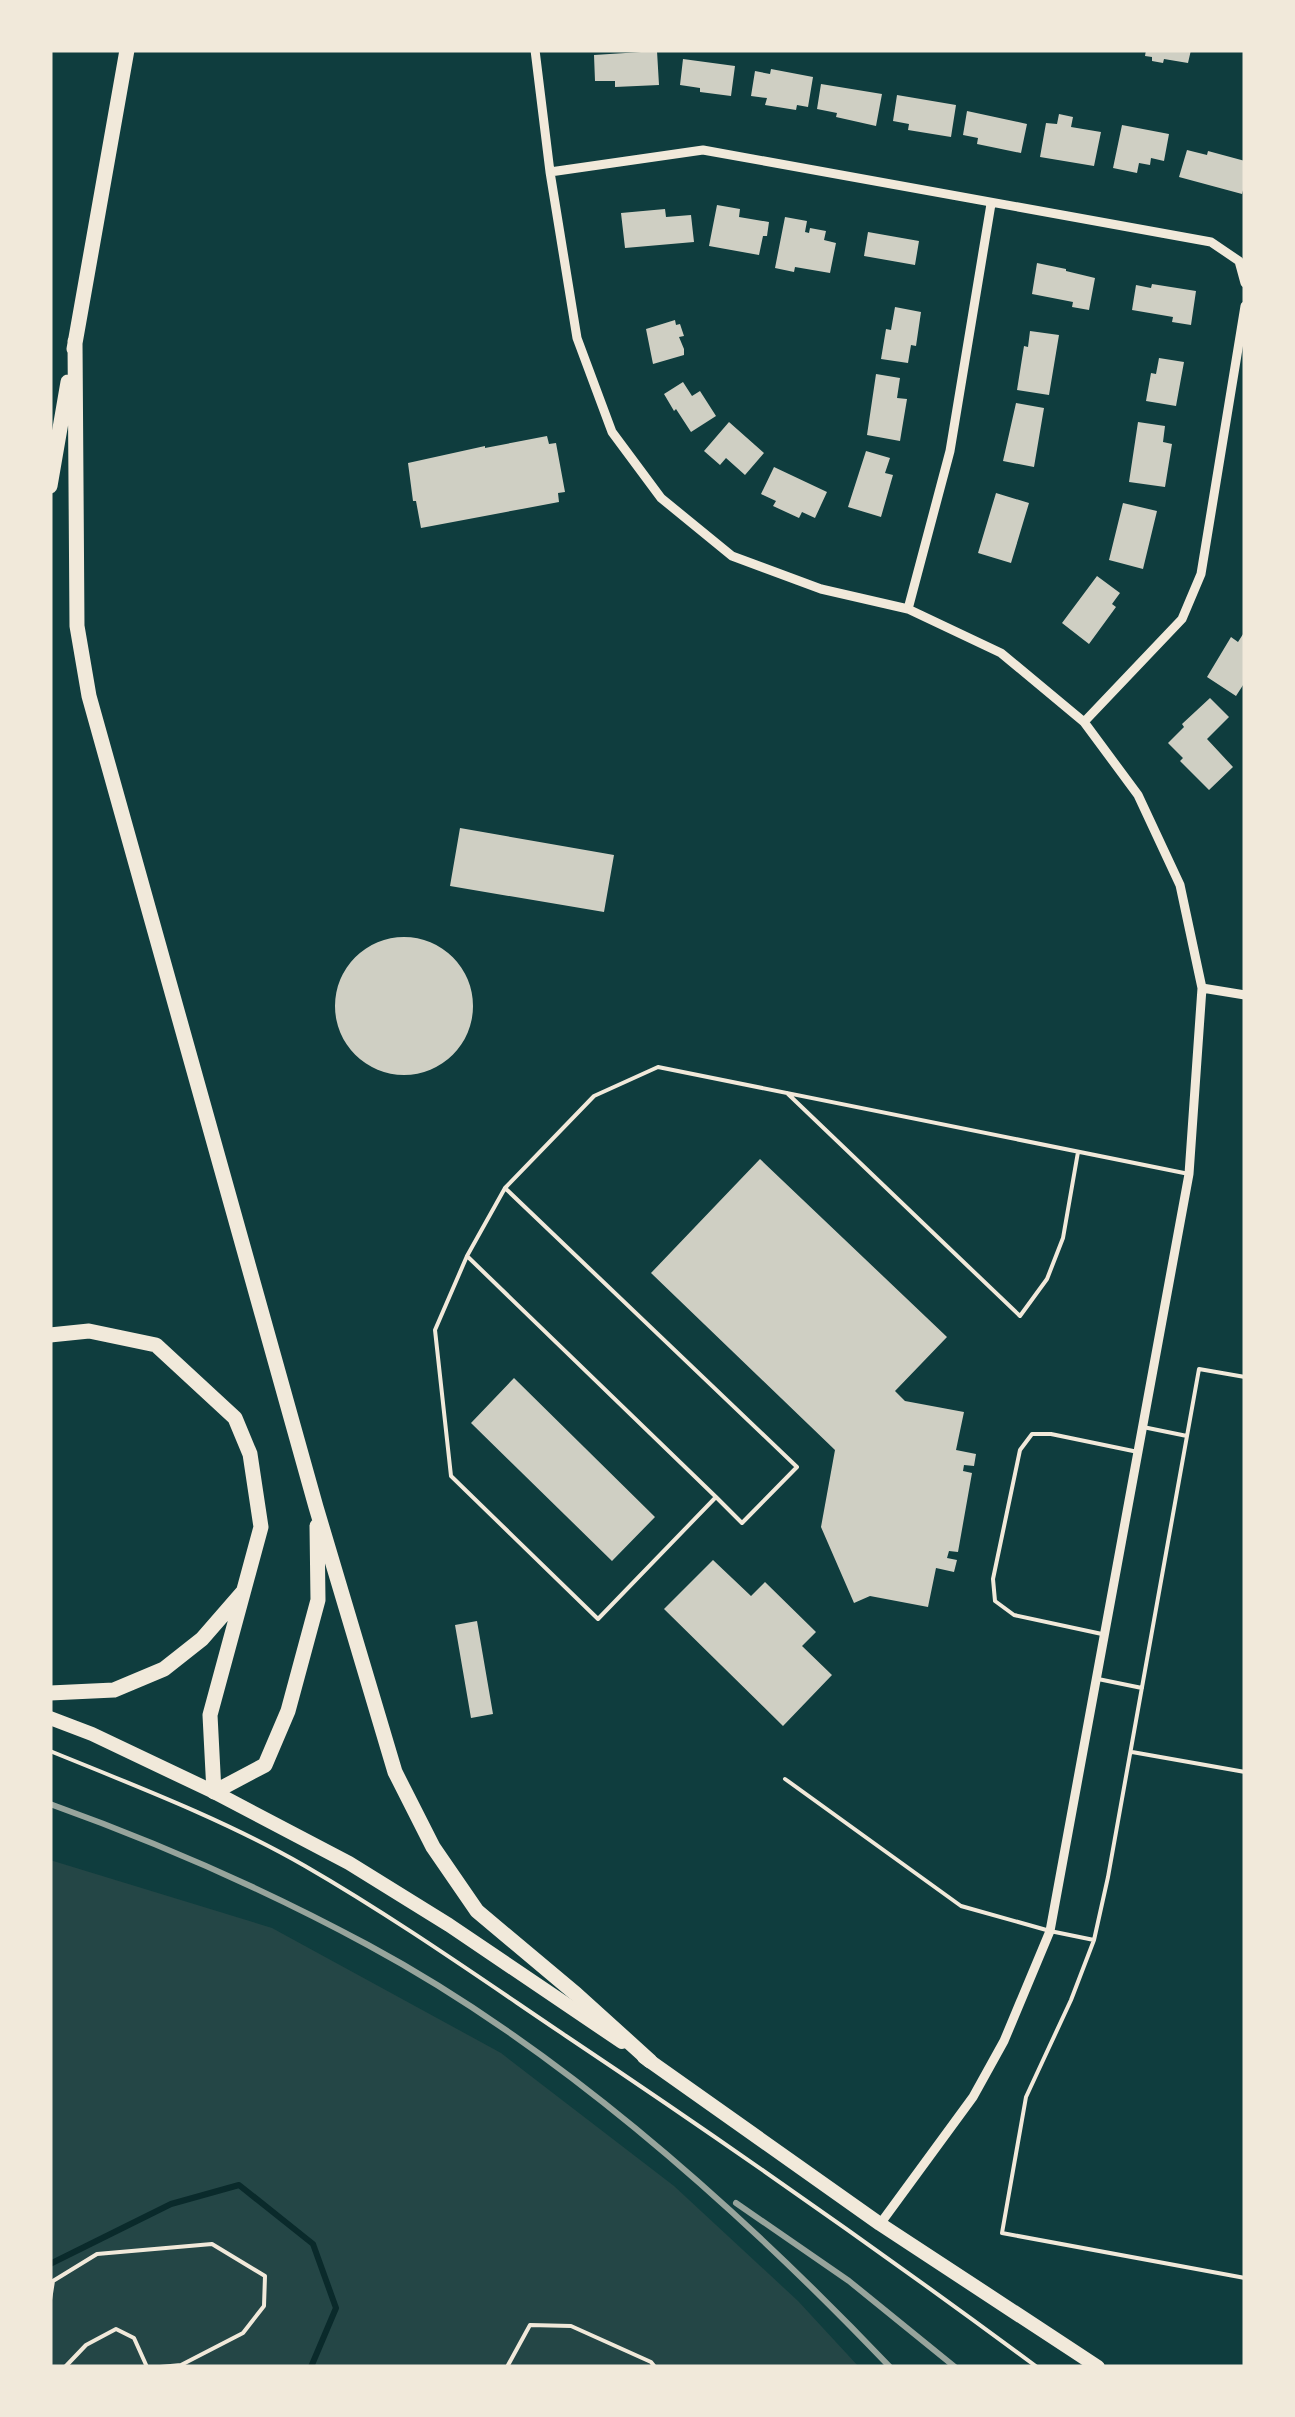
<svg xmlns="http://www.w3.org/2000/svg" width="1295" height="2417" viewBox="0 0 1295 2417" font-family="Helvetica,sans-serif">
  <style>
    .green { fill: #244646 }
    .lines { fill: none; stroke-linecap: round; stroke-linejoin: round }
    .stream { stroke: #0a2a2b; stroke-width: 6 }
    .building { fill: #cfcfc3 }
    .path { stroke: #f1e9da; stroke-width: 4 }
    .service { stroke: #f1e9da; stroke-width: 4 }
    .minor { stroke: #f1e9da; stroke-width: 9 }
    .primary { stroke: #f1e9da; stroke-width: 14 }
    .motorway { stroke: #f1e9da; stroke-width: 15 }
    .rail { stroke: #97a49c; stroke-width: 6 }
  </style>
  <rect width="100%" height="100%" fill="#0f3d3e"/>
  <!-- green -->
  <path class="green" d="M50 1860 272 1928 501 2053 674 2186 798 2301 859 2367H50Z"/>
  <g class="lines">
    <!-- stream -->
    <path class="stream" d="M50 2264 171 2204 239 2185 313 2244 336 2308 311 2367"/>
  </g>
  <!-- building -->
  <path class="building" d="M1146 50H1191L1188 63 1164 59 1163 63 1152 61V57L1145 56Z
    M657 51 659 85 615 87V81H595L594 55Z
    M683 59 735 66 731 96 700 92V88L680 85Z
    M771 69 813 77 808 107 797 105 796 110 765 105 767 98 751 96 755 71 770 74Z
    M821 84 882 94 876 126 836 117 837 113 817 109Z
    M897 95 956 105 951 137 908 130 909 124 893 121Z
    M967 111 1027 124 1021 153 977 144 978 138 963 135Z
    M1059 114 1073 117 1071 127 1101 132 1094 166 1040 157 1046 123 1057 124Z
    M1122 125 1169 134 1164 161 1151 158 1150 165 1139 163 1137 173 1113 168Z
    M1187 150 1207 155 1208 151 1245 161V183L1242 194 1179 177Z
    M717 205 740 209 739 217 769 222 767 236H763L759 255 709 246Z
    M665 209 666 217 691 215 694 242 625 248 621 213Z
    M785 217 807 221 805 232 809 233 810 228 826 231 824 240 836 243 830 273 795 267 794 272 775 268Z
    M868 232 919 241 915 265 864 256Z
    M1037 263 1066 269V271L1095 278 1089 310 1072 307 1073 302 1032 294Z
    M1152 284 1196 291 1191 325 1172 322 1173 317 1132 310 1136 285 1151 288Z
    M895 307 921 312 916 346 911 345 908 363 881 359 886 329 891 330Z
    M675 320 676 325 680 324 684 336 679 337 684 349V355L653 364 646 329Z
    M1030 331 1059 335 1049 395 1017 390 1024 346 1028 347Z
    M1159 358 1184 362 1176 406 1146 401 1151 373 1156 374Z
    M876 374 900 378 897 398 907 399 900 441 867 435Z
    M683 382 692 396 700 391 716 416 691 432 676 409 674 411 664 394Z
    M1016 403 1044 408 1034 467 1003 461Z
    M729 422 764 453 745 475 726 458 720 465 704 451Z
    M1138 422 1165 426 1163 442 1172 444 1165 487 1129 482Z
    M547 436 549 444 556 443 565 492 558 493 559 502 421 528 416 501H413L408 463 485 446V448Z
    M866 451 890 458 885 473 893 475 881 517 848 507Z
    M774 467 827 492 815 518 802 512 799 518 773 506 776 501 761 494Z
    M996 493 1029 503 1011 563 978 553Z
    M1123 503 1157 511 1143 569 1109 560Z
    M1097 576 1120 593 1112 604 1116 607 1089 644 1062 623Z
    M1245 631V682L1236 696 1207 677 1231 637 1238 642Z
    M1210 698 1229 717 1207 739 1233 767 1209 790 1180 761 1183 758 1168 743 1184 727 1182 724Z
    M460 828 614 855 604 912 450 886Z
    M335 1006a69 69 0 1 1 138 0a69 69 0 1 1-138 0Z
    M760 1159 947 1337 895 1391 905 1401 964 1412 956 1450 976 1454 974 1466 964 1465 963 1471 972 1473 958 1552 949 1551 947 1558 957 1560 954 1572 936 1568 928 1607 870 1596 854 1603 821 1527 835 1450 651 1273Z
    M514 1378 655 1517 612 1561 471 1423Z
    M713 1560 751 1596 765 1582 816 1632 802 1646 832 1675 783 1726 664 1609Z
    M477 1621 493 1714 471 1718 455 1625Z"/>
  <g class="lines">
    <!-- path -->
    <path class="path" d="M50 1751C136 1786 225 1820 305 1866 395 1918 480 1978 566 2036 726 2143 883 2253 1037 2367
      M50 2300 53 2281 97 2254 212 2244 265 2276 264 2306 243 2333 181 2365 160 2367
      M65 2367 86 2345 116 2329 134 2338 147 2367
      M507 2367 530 2325 571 2326 651 2362 655 2367"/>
    <!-- service -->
    <path class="service" d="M787 1093 1020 1316 1047 1279 1063 1238 1078 1152
      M505 1188 797 1467 742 1523 716 1497
      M467 1256 716 1497 598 1619 451 1476 435 1330 467 1256 505 1188 594 1096 658 1067 1189 1174
      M1245 1377 1199 1369 1108 1877 1094 1940 1071 2000 1026 2097 1002 2233 1245 2278
      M1143 1427 1187 1436
      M1102 1634 1014 1615 995 1601 993 1579 1020 1450 1032 1434H1051L1138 1452
      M1098 1679 1142 1688
      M1132 1752 1245 1772
      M785 1779 961 1906 1050 1931 1094 1940"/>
    <!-- minor -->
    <path class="minor" d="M535 50 550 172 577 338 612 432 661 498 732 556 821 589 908 609 1001 653 1084 722 1138 795 1180 885 1202 988 1189 1174 1050 1931 1004 2041 973 2097 880 2224
      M550 172 703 150 1211 242 1239 261 1245 283
      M908 609 950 451 991 204
      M1084 722 1182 619 1201 574 1245 306
      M1202 988 1245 995"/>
    <!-- primary -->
    <path class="primary" d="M50 1718 92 1734 214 1792 349 1863 449 1925 622 2042
      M644 2057 880 2224 1098 2367"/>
    <!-- motorway -->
    <path class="motorway" d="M75 341 77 626 89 696 316 1507 395 1772 433 1847 477 1911 576 1994 650 2061
      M74 349 127 50
      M50 486 68 382
      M50 1335 89 1331 156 1345 235 1418 250 1454 261 1527 210 1715 214 1792 265 1765 288 1711 318 1600 317 1526
      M50 1693 114 1690 164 1669 202 1639 242 1593"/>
    <!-- rail -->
    <path class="rail" d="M50 1804C159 1843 266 1890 368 1945 559 2048 740 2210 890 2367
      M736 2203 849 2281 955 2367"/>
  </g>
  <!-- border -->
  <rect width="1295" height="2417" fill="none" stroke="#f1e9da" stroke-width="105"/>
</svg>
